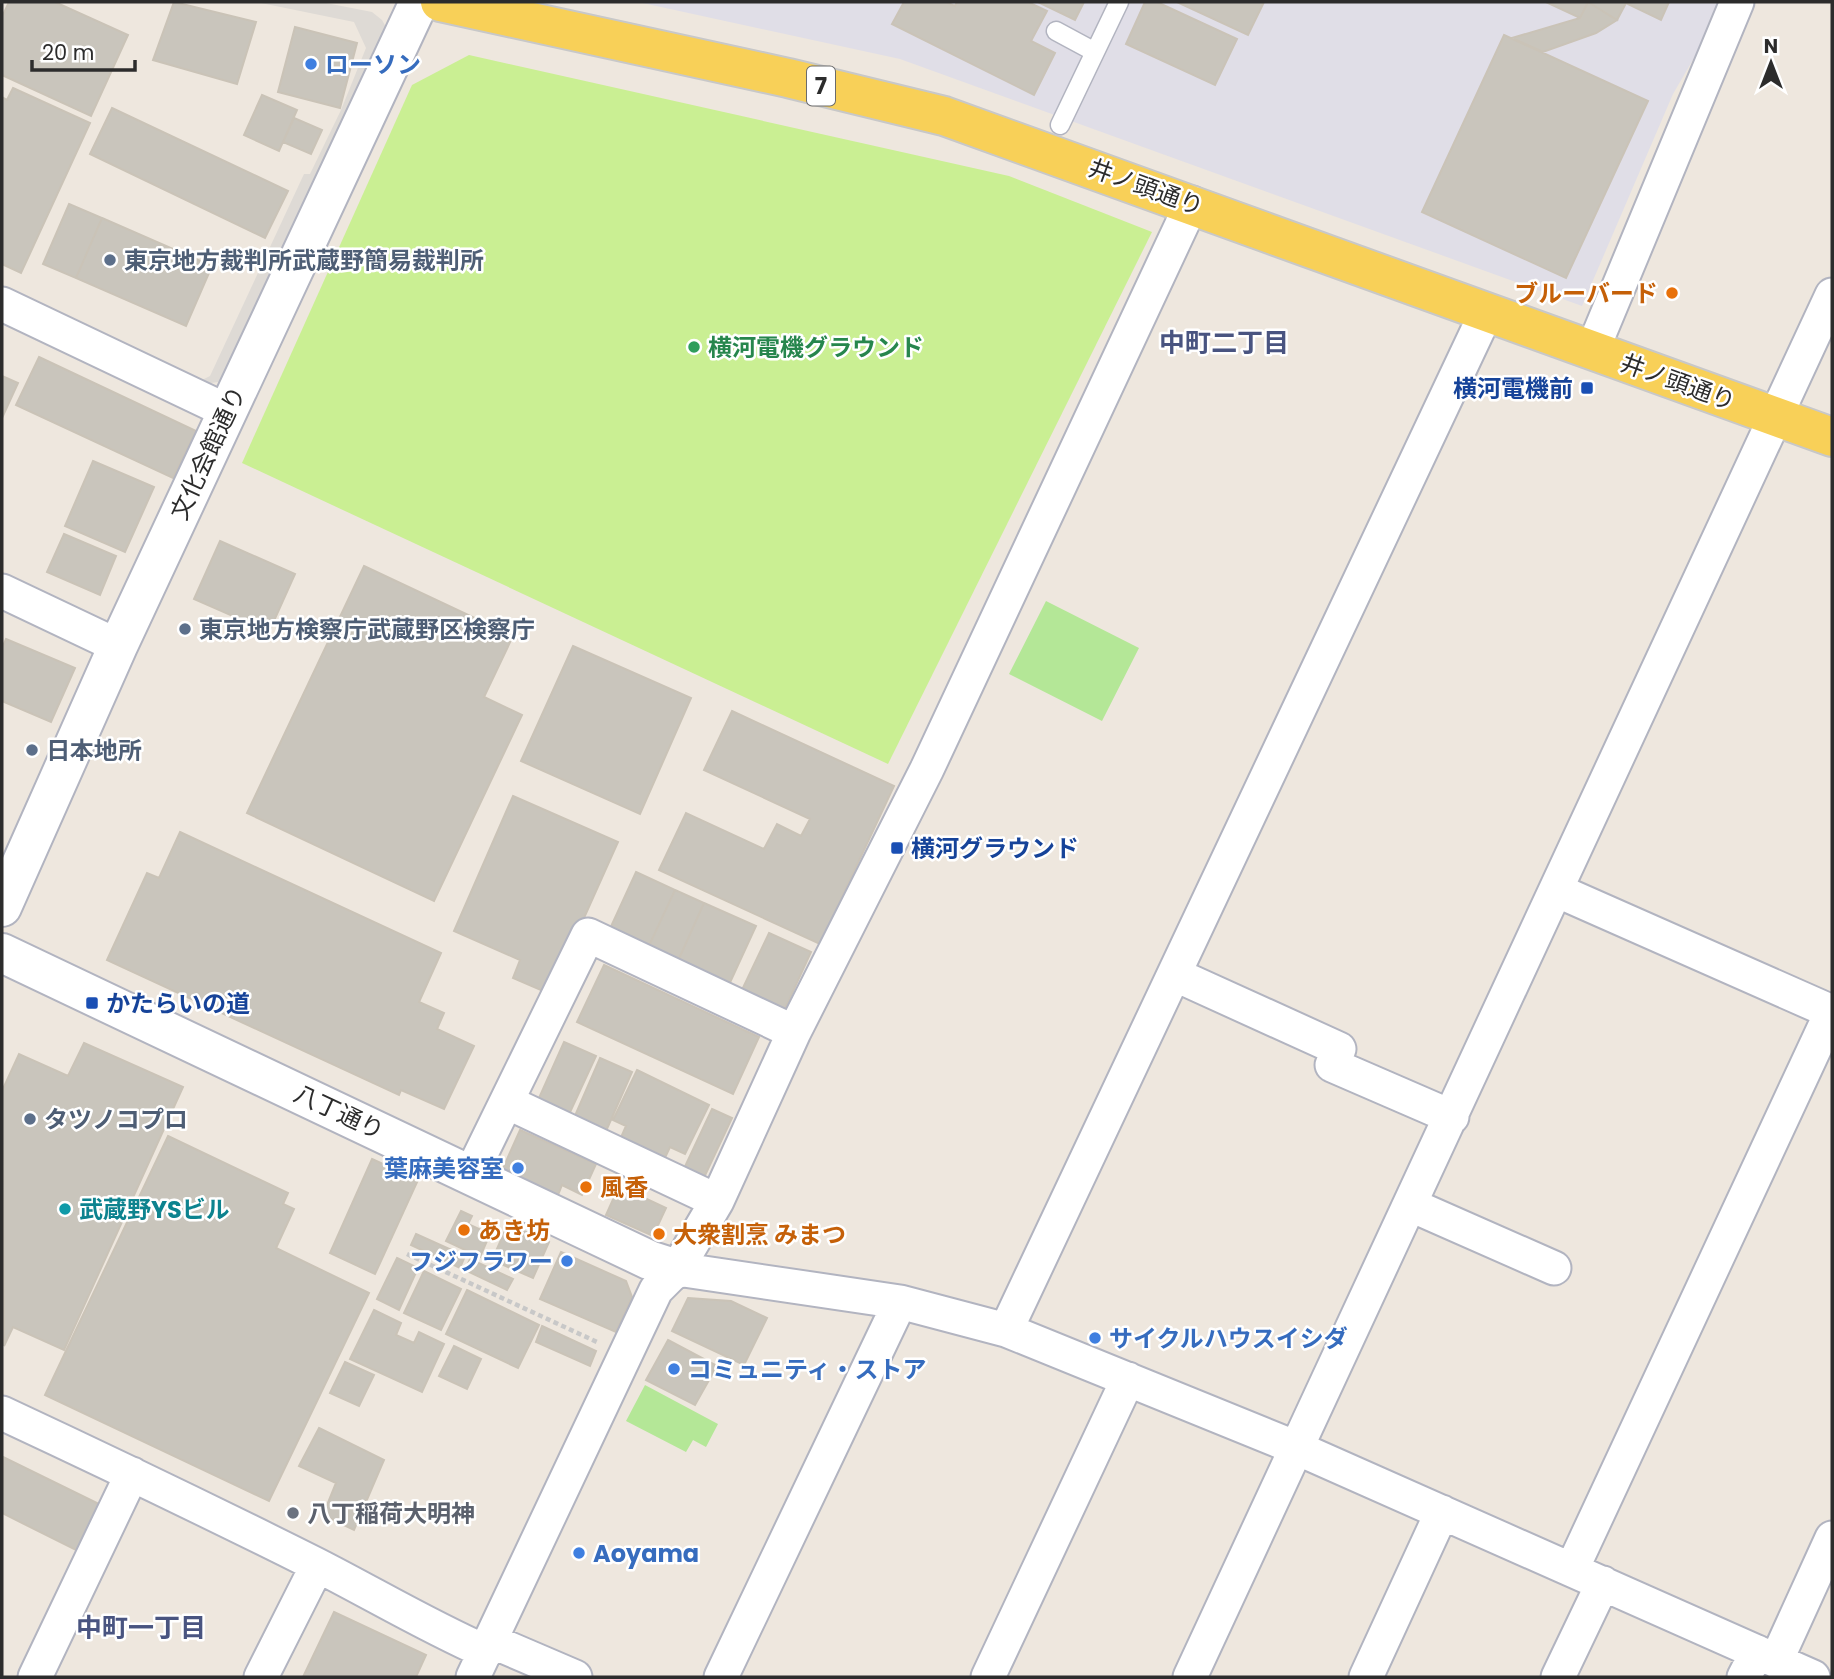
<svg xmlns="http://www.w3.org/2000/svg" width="1834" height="1679" viewBox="0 0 1834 1679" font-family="Poppins,'Noto Sans JP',sans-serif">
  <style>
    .industrial { fill: #e0dee7 }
    .green { fill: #b4e797 }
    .pitch { fill: #caef93 }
    .plaza { fill: #dedad5 }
    .building { fill: #c9c5bc; stroke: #cac3b7; stroke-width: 2 }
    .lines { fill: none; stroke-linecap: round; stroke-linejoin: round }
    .service-casing { stroke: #b2b4c0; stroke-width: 21 }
    .minor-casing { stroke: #b2b4c0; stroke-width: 37 }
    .tertiary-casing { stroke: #b2b4c0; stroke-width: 42 }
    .primary-casing { stroke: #c8c8c8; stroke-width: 42 }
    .path { stroke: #c8c8c8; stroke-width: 4.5; stroke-dasharray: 5 3.5; stroke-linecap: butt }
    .service { stroke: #fff; stroke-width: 18 }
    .minor { stroke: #fff; stroke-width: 33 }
    .tertiary { stroke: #fff; stroke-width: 38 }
    .primary { stroke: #f8d058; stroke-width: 38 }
    .shop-dot { fill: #3f7fe0; stroke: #fff; stroke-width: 2.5 }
    .service-dot { fill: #5c6f8a; stroke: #fff; stroke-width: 2.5 }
    .food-dot { fill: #e8710a; stroke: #fff; stroke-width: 2.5 }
    .leisure-dot { fill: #2e9e5b; stroke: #fff; stroke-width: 2.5 }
    .transit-dot { fill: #1a4fb4; stroke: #fff; stroke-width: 2.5 }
    .culture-dot { fill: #0f9aa8; stroke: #fff; stroke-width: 2.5 }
    .worship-dot { fill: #6b7280; stroke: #fff; stroke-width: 2.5 }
    .labels { text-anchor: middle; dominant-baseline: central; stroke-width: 5; stroke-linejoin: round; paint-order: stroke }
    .shield { fill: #fff; stroke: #6b6b6b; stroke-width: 2 }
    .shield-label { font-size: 23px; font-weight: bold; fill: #2c2c2c }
    .shop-label { font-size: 24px; font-weight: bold; fill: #366cbe; stroke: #fff; text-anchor: start }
    .street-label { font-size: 24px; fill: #2c2c2c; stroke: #fff }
    .service-label { font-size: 24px; font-weight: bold; fill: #4e5e75; stroke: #fff; text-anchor: start }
    .food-label { font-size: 24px; font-weight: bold; fill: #c56008; stroke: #fff; text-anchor: start }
    .leisure-label { font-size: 24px; font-weight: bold; fill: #27864d; stroke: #fff; text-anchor: start }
    .transit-label { font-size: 24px; font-weight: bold; fill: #164399; stroke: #fff; text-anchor: start }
    .culture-label { font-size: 24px; font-weight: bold; fill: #0d838f; stroke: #fff; text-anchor: start }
    .worship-label { font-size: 24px; font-weight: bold; fill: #5b616d; stroke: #fff; text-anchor: start }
    .neighbourhood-label { font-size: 26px; font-weight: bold; fill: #495480; stroke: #fff }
  </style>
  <rect width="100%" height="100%" fill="#eee7de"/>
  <!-- industrial -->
  <path class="industrial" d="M638 2H1723L1705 39 1673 94 1582 306 900 59Z"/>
  <!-- green -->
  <path class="green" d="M1046 601 1139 648 1102 721 1009 674Z
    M645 1385 718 1424 706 1447 693 1440 686 1452 626 1421Z"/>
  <!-- pitch -->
  <path class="pitch" d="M469 55 1009 176 1152 232 888 764 242 463 412 85Z"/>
  <!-- plaza -->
  <path class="plaza" d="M256 2H321L372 12 382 20 387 29 225 381 211 383 200 381 210 376 304 174H310L341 110 366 48 354 22Z"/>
  <!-- building -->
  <path class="building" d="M9 2H55L128 35 91 116 2 75V17Z
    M174 2 256 22 237 84 153 60Z
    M904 2H946L955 6 957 2H1028L1047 11 1031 41 1055 53 1034 95 892 24Z
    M1038 2H1084L1075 20Z
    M1145 2H1157L1237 39 1215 85 1126 44Z
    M1177 2H1264L1248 35Z
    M1546 2H1669L1661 20 1626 3 1617 20 1588 2 1580 18Z
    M1588 2 1617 20 1596 33 1543 52 1512 38 1580 18Z
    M295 27 357 43 340 108 278 92Z
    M1504 35 1648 101 1566 278 1422 212Z
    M13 88 90 123 21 273 2 264V97L7 100Z
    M262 95 297 110 279 151 244 135Z
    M112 108 288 191 265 238 90 154Z
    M294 118 322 130 311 154 283 142Z
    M69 204 102 218 76 278 43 264Z
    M102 218 212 266 186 326 76 278Z
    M39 357 196 431 173 478 16 405Z
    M2 376 18 383 2 418Z
    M93 461 154 487 125 552 65 526Z
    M64 534 116 556 100 595 47 572Z
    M220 541 295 574 269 632 194 599Z
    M364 566 513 636 484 697 522 715 434 901 247 813Z
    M6 639 75 668 51 722 2 701V648Z
    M573 646 691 698 640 814 521 761Z
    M732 711 894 786 820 944 659 870 686 813 764 849 777 824 801 836 810 819 704 770Z
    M513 796 618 842 550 994 513 978 520 960 454 931Z
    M180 832 441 953 419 1002 444 1013 437 1029 474 1046 444 1109 401 1090 399 1095 107 960 147 873 159 878Z
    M636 872 675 890 647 950 608 933Z
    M675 890 704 903 677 963 647 950Z
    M704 903 756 926 728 987 677 963Z
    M769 933 811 952 784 1011 741 992Z
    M604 965 759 1037 733 1094 577 1022Z
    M564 1042 596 1056 566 1121 535 1107Z
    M84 1043 183 1087 64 1350 13 1327 4 1346 2 1091 19 1054 68 1076Z
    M600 1058 632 1072 603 1138 571 1125Z
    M637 1070 709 1105 685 1154 670 1147 663 1162 619 1142 626 1126 613 1120Z
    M712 1109 732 1118 701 1184 681 1175Z
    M520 1130 596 1164 582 1195 562 1185 556 1200 500 1175Z
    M168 1136 288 1193 283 1204 294 1209 276 1248 369 1293 269 1501 45 1395Z
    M372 1159 418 1180 375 1274 330 1253Z
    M619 1186 666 1208 653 1236 606 1215Z
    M461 1211 472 1216 468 1224 490 1234 480 1257 446 1241Z
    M508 1224 549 1242 533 1278 492 1260Z
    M416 1234 465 1256 460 1268 411 1245Z
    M561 1252 626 1281 632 1297 616 1332 540 1299Z
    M397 1258 418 1268 399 1310 377 1299Z
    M470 1259 513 1279 507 1290 465 1270Z
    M424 1271 461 1289 441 1330 404 1313Z
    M467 1290 539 1325 518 1368 446 1334Z
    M688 1298 731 1301 767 1318 744 1365 672 1331Z
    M374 1310 401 1323 396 1335 414 1343 419 1332 444 1344 422 1392 350 1359Z
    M542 1326 596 1351 590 1366 536 1342Z
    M668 1340 717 1366 695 1405 646 1380Z
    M454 1346 481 1359 467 1389 439 1376Z
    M345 1362 374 1375 359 1406 330 1393Z
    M319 1428 384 1460 354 1530 323 1515 336 1483 299 1466Z
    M3 1457 103 1506 80 1552 2 1513Z
    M334 1612 426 1655 416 1677H303Z"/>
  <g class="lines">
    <!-- service casing -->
    <g class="service-casing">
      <path id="service" d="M1056 31 1095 52
        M1060 125 1119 2"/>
    </g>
    <!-- minor casing -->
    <g class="minor-casing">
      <path id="minor" d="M2 304 227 411
        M1592 351 1737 2
        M2 591 118 646
        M1556 890 1832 1012
        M1176 975 1339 1049 1332 1065 1452 1117
        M507 1102 717 1201
        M471 1174 588 935 794 1032
        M1411 1205 1554 1268
        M677 1269 900 1302 1006 1330 1299 1449 1813 1677
        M1006 1330 1486 313
        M2 1413C107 1462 211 1512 315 1564 372 1593 427 1626 486 1652
        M1572 1569 1832 1011
        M491 1641 575 1677
        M1776 1661 1832 1538
        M35 1677 132 1474
        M261 1677 317 1566
        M473 1677 656 1290 677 1269 717 1201 794 1032 927 769 1192 203
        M721 1677 900 1302
        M988 1677 1128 1379
        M1190 1677 1832 295
        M1366 1677 1442 1512
        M1558 1677 1603 1583
        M1744 1677 1757 1652"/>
    </g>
    <!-- tertiary casing -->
    <g class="tertiary-casing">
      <path id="tertiary" d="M2 907 118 646 419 2
        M2 953 649 1260 677 1269"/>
    </g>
    <!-- primary casing -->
    <g class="primary-casing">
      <path id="primary" d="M440 2 788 78 944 116 1832 437"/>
    </g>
    <!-- path -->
    <path class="path" d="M407 1254 597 1342"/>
    <!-- service -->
    <use href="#service" class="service"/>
    <!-- minor -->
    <use href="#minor" class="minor"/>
    <!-- tertiary -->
    <use href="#tertiary" class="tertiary"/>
    <!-- primary -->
    <use href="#primary" class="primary"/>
  </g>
  <!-- markers -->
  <g class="shop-dot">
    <circle cx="311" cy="64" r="7"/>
    <circle cx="518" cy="1168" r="7"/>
    <circle cx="567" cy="1261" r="7"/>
    <circle cx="1095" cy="1338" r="7"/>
    <circle cx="674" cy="1369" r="7"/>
    <circle cx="579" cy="1553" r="7"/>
  </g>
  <g class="service-dot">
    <circle cx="110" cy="260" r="7"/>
    <circle cx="185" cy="629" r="7"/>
    <circle cx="32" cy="750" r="7"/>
    <circle cx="30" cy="1119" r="7"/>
  </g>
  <g class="food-dot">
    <circle cx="1672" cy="293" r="7"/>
    <circle cx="586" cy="1187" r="7"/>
    <circle cx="464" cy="1230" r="7"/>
    <circle cx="659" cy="1234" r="7"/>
  </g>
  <circle class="leisure-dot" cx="694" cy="347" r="7"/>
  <g class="transit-dot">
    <rect x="1580" y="381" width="14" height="14" rx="3.5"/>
    <rect x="890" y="841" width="14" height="14" rx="3.5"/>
    <rect x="85" y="996" width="14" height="14" rx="3.5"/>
  </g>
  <circle class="culture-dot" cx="65" cy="1209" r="7"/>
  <circle class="worship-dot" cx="293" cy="1513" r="7"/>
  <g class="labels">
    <!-- shield labels -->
    <rect class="shield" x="807" y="66.5" width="28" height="39" rx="5"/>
    <g class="shield-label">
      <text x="821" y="86">7</text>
    </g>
    <!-- shop labels -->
    <g class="shop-label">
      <text x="325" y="64">ローソン</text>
      <text x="504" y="1168" text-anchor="end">葉麻美容室</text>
      <text x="553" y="1261" text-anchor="end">フジフラワー</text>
      <text x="1109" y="1338">サイクルハウスイシダ</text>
      <text x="688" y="1369">コミュニティ・ストア</text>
      <text x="593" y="1553">Aoyama</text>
    </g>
    <!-- street labels -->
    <g class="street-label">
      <text transform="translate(1146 187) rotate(20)">井ノ頭通り</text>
      <text transform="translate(1678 382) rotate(20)">井ノ頭通り</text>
      <text transform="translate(208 453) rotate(-65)">文化会館通り</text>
      <text transform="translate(339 1112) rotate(25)">八丁通り</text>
    </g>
    <!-- service labels -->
    <g class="service-label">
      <text x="124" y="260">東京地方裁判所武蔵野簡易裁判所</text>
      <text x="199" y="629">東京地方検察庁武蔵野区検察庁</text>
      <text x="46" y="750">日本地所</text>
      <text x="44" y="1119">タツノコプロ</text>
    </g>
    <!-- food labels -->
    <g class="food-label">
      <text x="1658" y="293" text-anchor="end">ブルーバード</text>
      <text x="600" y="1187">風香</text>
      <text x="478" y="1230">あき坊</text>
      <text x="673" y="1234">大衆割烹 みまつ</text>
    </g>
    <!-- leisure labels -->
    <g class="leisure-label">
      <text x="708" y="347">横河電機グラウンド</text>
    </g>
    <!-- transit labels -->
    <g class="transit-label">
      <text x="1573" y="388" text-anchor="end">横河電機前</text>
      <text x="911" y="848">横河グラウンド</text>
      <text x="106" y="1003">かたらいの道</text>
    </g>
    <!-- culture labels -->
    <g class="culture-label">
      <text x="79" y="1209">武蔵野YSビル</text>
    </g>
    <!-- worship labels -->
    <g class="worship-label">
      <text x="307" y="1513">八丁稲荷大明神</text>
    </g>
    <!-- neighbourhood labels -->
    <g class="neighbourhood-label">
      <text x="1224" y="343">中町二丁目</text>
      <text x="141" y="1628">中町一丁目</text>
    </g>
  </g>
  <!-- border -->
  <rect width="1834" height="1679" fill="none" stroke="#2c2c2c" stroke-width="7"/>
  <!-- north arrow -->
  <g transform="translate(1771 63)" stroke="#ffffff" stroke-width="5" paint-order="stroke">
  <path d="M0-5L12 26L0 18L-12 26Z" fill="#2c2c2c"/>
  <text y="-10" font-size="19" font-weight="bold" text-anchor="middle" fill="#2c2c2c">N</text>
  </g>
  <!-- scale -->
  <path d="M32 60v10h103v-10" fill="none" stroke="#2c2c2c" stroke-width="3.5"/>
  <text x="42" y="60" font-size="21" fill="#2c2c2c" stroke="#ffffff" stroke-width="5" paint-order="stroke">20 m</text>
</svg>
